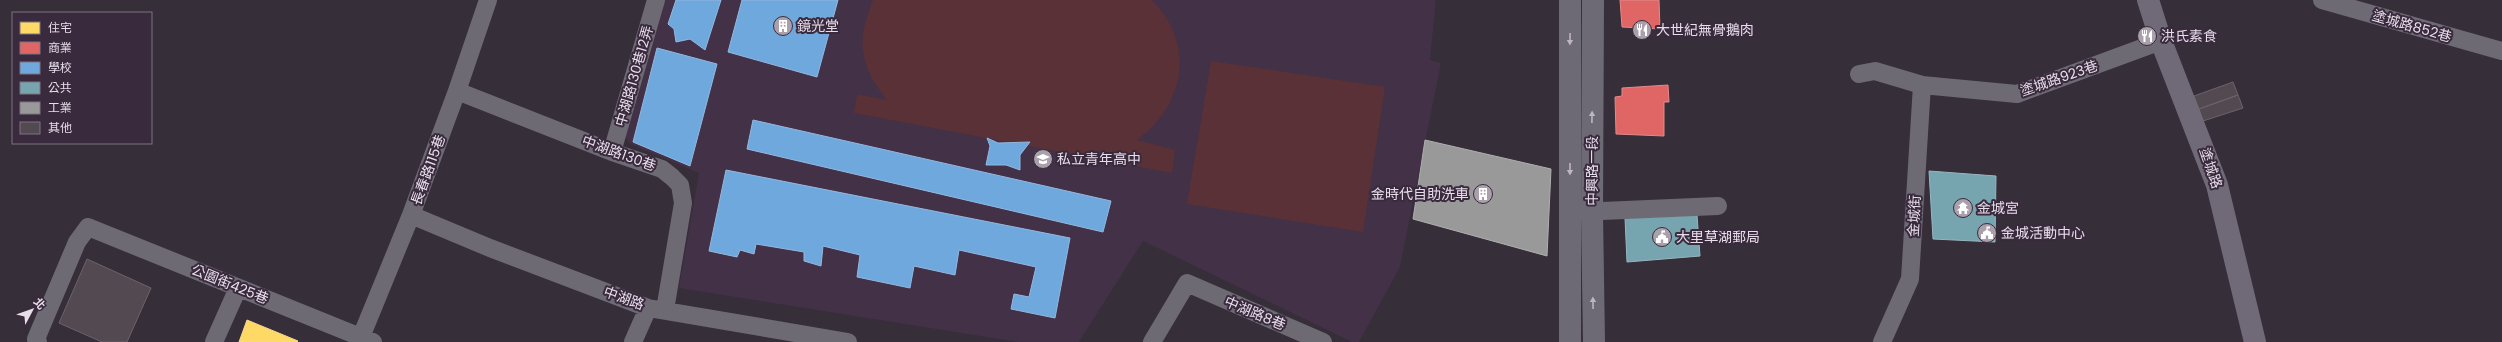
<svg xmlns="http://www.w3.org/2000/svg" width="2502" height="342" viewBox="0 0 2502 342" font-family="Poppins,'Noto Sans TC',sans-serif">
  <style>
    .built { fill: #433147 }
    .green { fill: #593137 }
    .homes { fill: #ffd966; stroke: #f8da8e }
    .shops { fill: #e06666; stroke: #e28a8e }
    .schools { fill: #6fa8dc; stroke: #93b8e0 }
    .public { fill: #76a5af; stroke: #98b6c1 }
    .industry { fill: #999; stroke: #b1aeb1 }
    .building { fill: #524951; stroke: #6c636a }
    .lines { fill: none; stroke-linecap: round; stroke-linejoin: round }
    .street { stroke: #6d6a74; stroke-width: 18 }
    .secondary { stroke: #706a78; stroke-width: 22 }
    .primary { stroke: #6e6a75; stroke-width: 22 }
    .oneway { fill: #bdb5c1 }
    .labels { text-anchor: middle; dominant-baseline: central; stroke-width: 4; stroke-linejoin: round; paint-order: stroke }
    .poi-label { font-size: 14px; fill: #e8deea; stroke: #392a3d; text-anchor: start }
    .street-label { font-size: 14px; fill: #e8deea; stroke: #392a3d }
  </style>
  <rect width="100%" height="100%" fill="#362e39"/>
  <!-- built -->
  <path class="built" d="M663 0H1436L1430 60 1441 63 1400 267 1359 342H1352L1143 241 1079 342H1018L679 288 699 173 630 144 624 135Z"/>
  <!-- green -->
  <path class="green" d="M873 0H1152C1196 44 1185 105 1137 140L1175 150 1172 173 854 113 857 94 887 100C859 64 856 42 873 0Z
    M1211 61 1385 87 1363 232 1187 204Z"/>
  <!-- homes -->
  <path class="homes" d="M247 320 298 341 297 342H239Z"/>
  <!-- shops -->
  <path class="shops" d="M1620 0H1659L1660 29 1622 27Z
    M1668 85 1669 102H1664V136L1616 134 1615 97 1622 96V88Z"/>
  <!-- schools -->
  <path class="schools" d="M676 0H721L705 50 690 39 676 42 674 29 668 24Z
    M742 0H838L817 77 728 52Z
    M657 48 717 64 690 166 633 142Z
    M753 120 1111 201 1103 232 747 149Z
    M987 138 998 143 1030 142 1020 155V170L1006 165H986L990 146Z
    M726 170 1070 238 1055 318 1011 309 1014 294 1029 297 1036 267 959 250 955 275 914 266 910 288 857 277 860 255 823 246 821 266 804 261V252L756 244 754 254 740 250 737 257 709 251Z"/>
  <!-- public -->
  <path class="public" d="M1929 171 1996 176 1995 242 1933 239Z
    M1697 215 1700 256 1627 262 1625 218Z"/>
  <!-- industry -->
  <path class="industry" d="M1425 140 1551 169 1547 256 1413 219Z"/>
  <!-- building -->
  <path class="building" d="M2233 82 2238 95 2199 109 2194 96Z
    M2238 95 2243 108 2203 121 2199 109Z
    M87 259 151 288 127 342H102L59 323Z"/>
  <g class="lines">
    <!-- street -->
    <path class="street" d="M2322 0 2502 51
      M1859 74 1875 71 1922 85 2017 94 2161 41
      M457 91 612 152 662 169 672 177 680 185 683 203 665 310
      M612 152 656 0
      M1579 212 1718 206
      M411 215 490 248 648 308 848 342
      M38 342 36 339 77 242 88 227 373 342
      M214 342 238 288
      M359 342 411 215 457 91 488 0
      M633 342 648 308
      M1152 342 1187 283 1323 342
      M1882 342 1910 279 1922 85"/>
    <!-- secondary -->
    <path class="secondary" d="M2148 0 2161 41 2217 185 2255 342"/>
    <!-- primary -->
    <path class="primary" d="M1570 0V342
      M1593 0 1592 213 1594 342"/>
  </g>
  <!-- one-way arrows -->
  <defs><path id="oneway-solid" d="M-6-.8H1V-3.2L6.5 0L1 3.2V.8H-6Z"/></defs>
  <g class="oneway">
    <use href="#oneway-solid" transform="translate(1570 39) rotate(91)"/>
    <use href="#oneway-solid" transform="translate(1592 117) rotate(-89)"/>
    <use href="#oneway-solid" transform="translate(1570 169) rotate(90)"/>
    <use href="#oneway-solid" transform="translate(1593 303) rotate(-91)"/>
  </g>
  <!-- icons -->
  <defs>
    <g id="building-disc" transform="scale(1)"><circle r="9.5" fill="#aaa0ac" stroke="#392a3d"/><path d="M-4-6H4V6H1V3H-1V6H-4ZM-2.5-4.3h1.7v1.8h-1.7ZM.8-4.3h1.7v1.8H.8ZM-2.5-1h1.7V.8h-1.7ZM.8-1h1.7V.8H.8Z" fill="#fff"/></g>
    <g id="restaurant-disc" transform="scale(1)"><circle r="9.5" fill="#aaa0ac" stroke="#392a3d"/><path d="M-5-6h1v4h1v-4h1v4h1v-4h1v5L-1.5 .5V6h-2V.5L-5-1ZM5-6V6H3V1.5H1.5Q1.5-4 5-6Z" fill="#fff"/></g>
    <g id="school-disc" transform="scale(1)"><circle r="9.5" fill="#aaa0ac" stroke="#392a3d"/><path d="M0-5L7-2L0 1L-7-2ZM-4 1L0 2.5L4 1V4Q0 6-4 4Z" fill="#fff"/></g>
    <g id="temple-disc" transform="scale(1)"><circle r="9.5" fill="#aaa0ac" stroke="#392a3d"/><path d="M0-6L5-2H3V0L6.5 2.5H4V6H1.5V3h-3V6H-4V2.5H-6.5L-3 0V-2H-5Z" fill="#fff"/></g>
    <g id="civic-disc" transform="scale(1)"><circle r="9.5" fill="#aaa0ac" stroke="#392a3d"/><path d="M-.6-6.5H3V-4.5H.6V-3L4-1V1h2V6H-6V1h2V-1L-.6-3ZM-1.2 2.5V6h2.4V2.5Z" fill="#fff"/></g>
  </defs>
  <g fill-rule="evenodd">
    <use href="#building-disc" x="783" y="26"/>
    <use href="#restaurant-disc" x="1642" y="30"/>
    <use href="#restaurant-disc" x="2147" y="36"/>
    <use href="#school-disc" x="1043" y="159"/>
    <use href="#building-disc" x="1483" y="194"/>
    <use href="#temple-disc" x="1963" y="208"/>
    <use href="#civic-disc" x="1987" y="233"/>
    <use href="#civic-disc" x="1662" y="237"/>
  </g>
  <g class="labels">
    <!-- poi labels -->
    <g class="poi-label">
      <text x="797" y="26">鏡光堂</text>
      <text x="1656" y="30">大世紀無骨鵝肉</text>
      <text x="2161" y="36">洪氏素食</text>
      <text x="1057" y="159">私立青年高中</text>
      <text x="1469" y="194" text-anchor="end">金時代自助洗車</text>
      <text x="1977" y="208">金城宮</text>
      <text x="2001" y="233">金城活動中心</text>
      <text x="1676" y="237">大里草湖郵局</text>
    </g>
    <!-- street labels -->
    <g class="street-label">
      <text transform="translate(2412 26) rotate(16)">塗城路852巷</text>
      <text transform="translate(634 76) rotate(-74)">中湖路130巷12弄</text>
      <text transform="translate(2059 78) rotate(-19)">塗城路923巷</text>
      <text transform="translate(619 153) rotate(20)">中湖路130巷</text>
      <text transform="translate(2211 168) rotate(71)">塗城路</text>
      <text transform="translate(428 170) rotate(-70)">長春路115巷</text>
      <text transform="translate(1592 171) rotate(-90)">中興路一段</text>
      <text transform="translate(1914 216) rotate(-87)">金城街</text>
      <text transform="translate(230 284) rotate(22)">公園街425巷</text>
      <text transform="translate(624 298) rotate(20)">中湖路</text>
      <text transform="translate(1255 313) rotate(23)">中湖路8巷</text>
    </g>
  </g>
  <!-- legend -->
  <rect x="12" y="12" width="140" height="132" fill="#392a3d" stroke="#7f7282"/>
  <rect x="20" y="22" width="20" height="12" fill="#ffd966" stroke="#7f7282"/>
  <text x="48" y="32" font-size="12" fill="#e8deea">住宅</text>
  <rect x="20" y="42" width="20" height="12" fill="#e06666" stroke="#7f7282"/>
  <text x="48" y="52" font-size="12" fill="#e8deea">商業</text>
  <rect x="20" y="62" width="20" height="12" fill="#6fa8dc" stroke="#7f7282"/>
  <text x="48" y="72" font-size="12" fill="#e8deea">學校</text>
  <rect x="20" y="82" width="20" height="12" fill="#76a5af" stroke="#7f7282"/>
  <text x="48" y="92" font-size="12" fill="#e8deea">公共</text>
  <rect x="20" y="102" width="20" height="12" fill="#999999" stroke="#7f7282"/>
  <text x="48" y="112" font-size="12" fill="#e8deea">工業</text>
  <rect x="20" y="122" width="20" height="12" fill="#524951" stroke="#7f7282"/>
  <text x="48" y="132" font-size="12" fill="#e8deea">其他</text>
  <!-- north arrow -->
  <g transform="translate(32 310) rotate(49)" stroke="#392a3d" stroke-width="3" paint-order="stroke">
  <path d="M0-3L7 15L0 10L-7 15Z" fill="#e8deea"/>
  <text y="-6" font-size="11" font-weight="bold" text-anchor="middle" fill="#e8deea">北</text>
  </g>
</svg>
